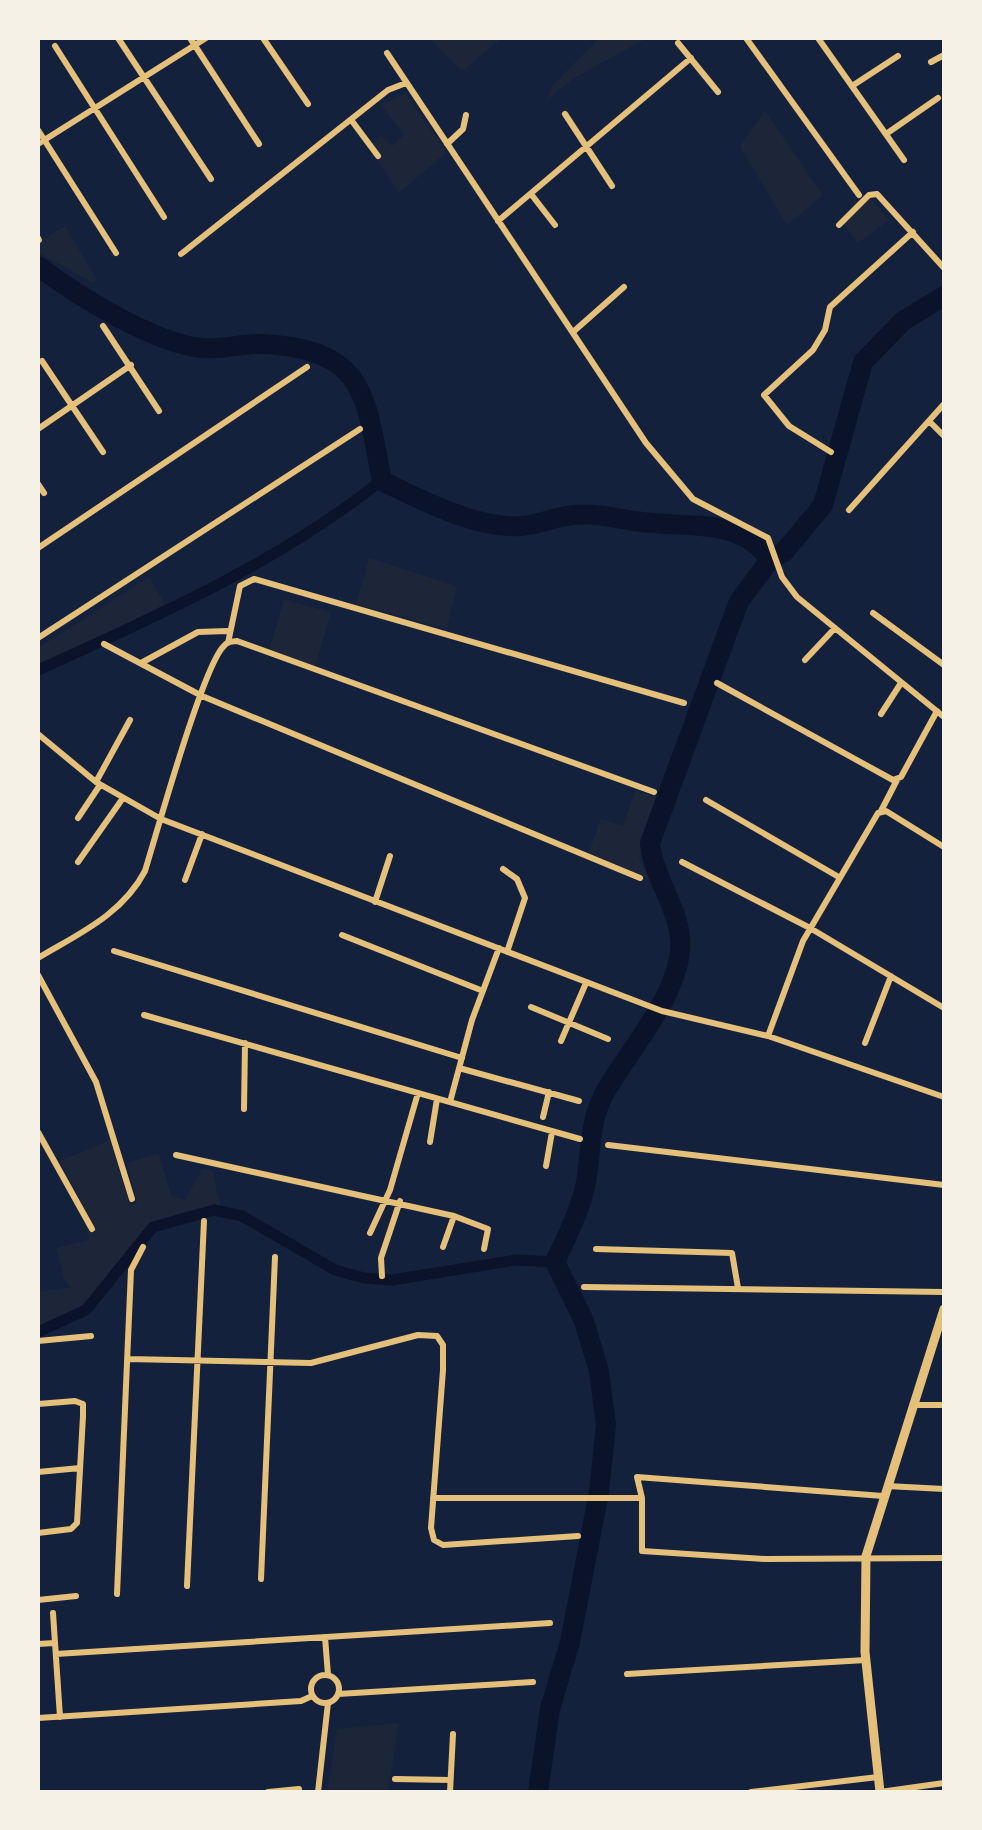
<svg xmlns="http://www.w3.org/2000/svg" width="982" height="1830" viewBox="0 0 982 1830" font-family="'DejaVu Sans',sans-serif">
  <style>
    .green { fill: #1d2539 }
    .lines { fill: none; stroke-linecap: round; stroke-linejoin: round }
    .canal { stroke: #0b132b; stroke-width: 11 }
    .river { stroke: #0b132b; stroke-width: 20 }
    .minor { stroke: #e5c07b; stroke-width: 6 }
    .secondary { stroke: #e5c07b; stroke-width: 9 }
  </style>
  <rect width="100%" height="100%" fill="#14213d"/>
  <!-- green -->
  <path class="green" d="M429 38H502L462 71Z
    M599 38H647L573 79 547 100 552 86Z
    M406 94 447 152 399 193 369 147 381 136 392 146 404 135 380 104Z
    M765 111 823 195 787 225 740 146Z
    M867 193 889 220 858 243 840 219Z
    M65 226 97 279 93 283 38 252V243Z
    M369 558 457 586 447 629 356 604Z
    M149 577 165 604 38 670V648Z
    M284 600 331 612 315 667 269 650Z
    M635 791 658 797 639 857 649 879 588 854 601 819 623 826Z
    M110 1140 130 1206 137 1203 127 1163 159 1153 171 1195 185 1200 202 1169 212 1170 221 1208C127 1213 144 1256 87 1304 74 1316 53 1322 38 1329V1292L71 1287 64 1280 56 1248 89 1240 85 1223 91 1220 60 1161Z
    M399 1723 388 1792H327L337 1729Z"/>
  <g class="lines">
    <!-- canal -->
    <path class="canal" d="M38 670C156 617 281 561 382 480
      M38 1332 86 1310 153 1227 214 1210 242 1216 335 1270 364 1278 392 1280 516 1260 555 1262"/>
    <!-- river -->
    <path class="river" d="M38 266C76 295 153 343 202 348 222 350 243 343 263 344 367 350 365 395 382 481 421 500 476 529 521 526 539 525 556 516 574 515 599 513 618 519 642 522 686 528 741 517 770 560
      M538 1792 550 1709 570 1642 599 1492 606 1425 599 1371 584 1321 555 1262C567 1235 583 1206 587 1176 591 1147 590 1121 604 1094 627 1052 685 990 680 938 677 905 653 876 650 843L739 601 770 560 784 552 823 505 863 362 903 321 944 296"/>
    <!-- minor -->
    <path class="minor" d="M118 38 211 179
      M190 38 259 144
      M263 38 308 104
      M746 38 859 195
      M818 38 904 160
      M678 43 718 92
      M55 46 164 217
      M387 53 646 443 693 499 768 538 782 577 797 597 944 717
      M931 62 944 55
      M852 86 898 56
      M565 114 612 186
      M352 121 378 156
      M38 130 116 253
      M886 134 938 98
      M38 144 206 38
      M447 144 463 129 466 115
      M531 194 555 225
      M498 221 691 58
      M839 225 869 195 877 194 944 268
      M38 238 39 240
      M181 254 388 90 406 83
      M103 326 159 411
      M573 332 624 287
      M42 361 103 452
      M929 421 944 436
      M38 429 131 365
      M831 452 789 426 764 395 813 350 825 330 830 307 913 232
      M38 484 44 493
      M849 510 944 404
      M38 548 307 367
      M873 613 944 665
      M38 638 360 429
      M228 643 240 586 254 579 684 703
      M104 644 202 696 640 878
      M805 660 835 628
      M141 663 198 632 227 631
      M717 683 893 780 901 777 937 711
      M881 714 901 683
      M38 734 96 782 161 819 662 1011 768 1036 944 1097
      M96 782 130 720
      M706 800 837 876
      M881 811 897 780
      M78 818 100 785
      M78 862 123 798
      M682 862 810 928 944 1008
      M503 869 517 879 525 898 507 952
      M185 880 202 834
      M375 902 390 856
      M342 935 483 991
      M114 951 462 1058
      M38 958C78 934 122 915 145 871 157 832 202 670 223 647 228 641 229 642 237 641L654 792
      M38 975 96 1082 132 1199
      M531 1007 608 1039
      M144 1015 580 1139
      M768 1036 803 941 878 813 886 811 944 847
      M561 1041 586 983
      M865 1043 891 976
      M459 1068 579 1101
      M450 1102 472 1020 499 948
      M244 1109 245 1043
      M543 1117 549 1092
      M38 1132 92 1229
      M430 1142 437 1099
      M608 1145 944 1185
      M176 1155 454 1216 488 1229 484 1249
      M546 1166 552 1132
      M370 1233 390 1190 418 1093
      M443 1247 454 1216
      M596 1249 732 1253 738 1288
      M382 1276 381 1258 400 1201
      M584 1287 944 1292
      M38 1341 91 1336
      M128 1359 311 1363 418 1335 437 1336 443 1345V1370L431 1528 434 1540 443 1545 578 1536
      M38 1404 75 1401 83 1404V1416L77 1523 71 1529 38 1533
      M916 1405H944
      M38 1472 80 1468
      M887 1486 944 1489
      M433 1498H642L637 1477 883 1496
      M642 1498V1551L765 1559 944 1558
      M261 1579 275 1257
      M187 1586 204 1221
      M117 1594 131 1270 143 1247
      M38 1600 76 1596
      M53 1613 60 1717
      M325 1637 328 1675
      M38 1644 55 1643
      M56 1654 550 1623
      M627 1674 866 1660
      M311 1689a14 14 0 1 1 28 0a14 14 0 1 1-28 0Z
      M338 1694 533 1682
      M38 1718 301 1701 312 1696
      M395 1779 450 1780
      M268 1792 299 1789
      M318 1792 328 1703
      M450 1792 453 1734
      M751 1792 878 1777
      M880 1792 944 1783"/>
    <!-- secondary -->
    <path class="secondary" d="M880 1792 865 1652 866 1556 944 1309"/>
  </g>
  <!-- border -->
  <rect width="982" height="1830" fill="none" stroke="#f6f1e7" stroke-width="80"/>
</svg>
